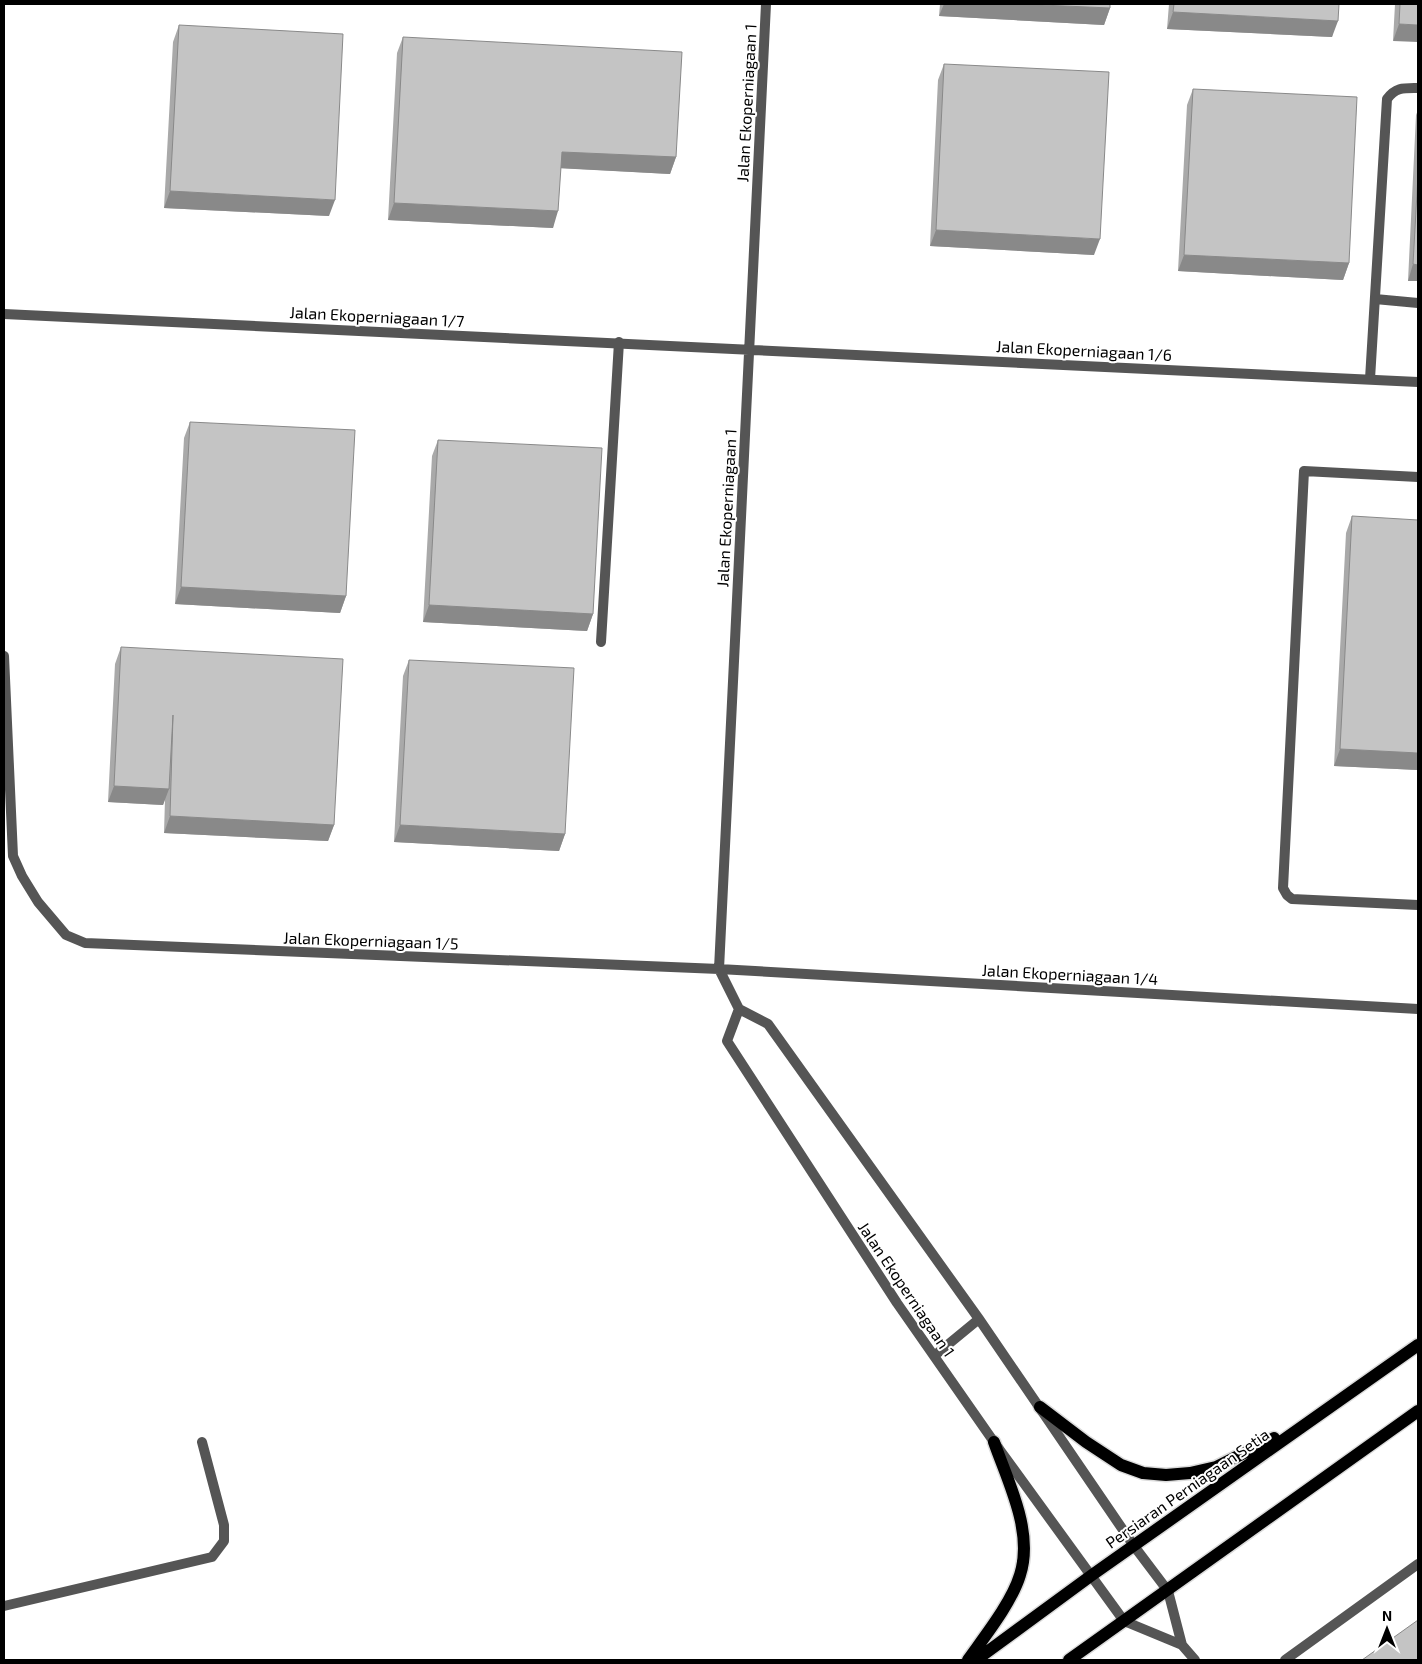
<svg xmlns="http://www.w3.org/2000/svg" width="1422" height="1664" viewBox="0 0 1422 1664" font-family="'Exo 2',sans-serif">
  <style>
    .lines { fill: none; stroke-linecap: round; stroke-linejoin: round }
    .primary-casing { stroke: #dbdbdb; stroke-width: 15 }
    .service { stroke: #555; stroke-width: 10 }
    .minor { stroke: #555; stroke-width: 10 }
    .primary { stroke: #000; stroke-width: 12 }
    .wall { fill: #a9a9a9 }
    .shaded-wall { fill: #898989 }
    .building { fill: #c4c4c4; stroke: #898989 }
    .labels { text-anchor: middle; dominant-baseline: central; stroke-width: 4; stroke-linejoin: round; paint-order: stroke }
    .street-label { font-size: 16px; fill: #000; stroke: #fff }
  </style>
  <rect width="100%" height="100%" fill="#fff"/>
  <g class="lines">
    <!-- primary casing -->
    <g class="primary-casing">
      <path id="primary" d="M1040 1407 1086 1442 1121 1465 1143 1473 1166 1475 1190 1473 1216 1467 1274 1438
        M968 1660C985 1636 1012 1602 1020 1575 1034 1532 1008 1482 994 1442
        M976 1660 1092 1575 1418 1345
        M1069 1660 1418 1411"/>
    </g>
    <!-- service -->
    <path class="service" d="M1375 299 1418 303
      M1370 379 1387 99C1396 87 1404 88 1418 88
      M1418 477 1304 471 1283 888 1287 895 1292 899 1418 905
      M601 642 619 342
      M4 1606 212 1557 224 1541V1525L202 1442"/>
    <!-- minor -->
    <path class="minor" d="M766 4 719 969 739 1009 768 1024 979 1319 1134 1546 1168 1591 1182 1645 1195 1660
      M4 314 1418 382
      M4 656 13 856 22 876 38 902 66 935 85 943 719 969 1418 1009
      M739 1009 727 1041 897 1303 994 1442 1124 1621 1182 1645
      M934 1356 979 1319
      M1285 1660 1418 1564"/>
    <!-- primary -->
    <use href="#primary" class="primary"/>
  </g>
  <!-- wall -->
  <path class="wall" d="M940 4H1110V8L1104 25 939 16Z
    M1169 4H1339L1332 37 1167 29Z
    M1395 4H1418L1393 41Z
    M179 25 329 216 164 208 173 42Z
    M403 37 676 157 670 174 561 168 553 228 388 220 397 53Z
    M944 64 1094 255 930 246 938 80Z
    M1193 89 1349 263 1343 280 1178 271 1187 105Z
    M1418 110V281H1408L1416 115Z
    M190 422 346 596 340 613 175 604 184 438Z
    M438 440 593 614 587 631 423 622 432 456Z
    M1352 516 1418 770 1334 766 1346 533Z
    M121 647 334 825 328 841 164 833 165 799 163 805 108 802 115 664Z
    M409 660 565 834 559 851 394 842 403 676Z"/>
  <!-- shaded-wall -->
  <path class="shaded-wall" d="M944 4H1019L1110 8 1104 25 939 16Z
    M1173 12 1338 21 1332 37 1167 29Z
    M1399 24 1418 25V42L1393 41Z
    M562 152 676 157 670 174 556 168Z
    M170 191 335 200 329 216 164 208Z
    M394 203 558 211 553 228 388 220Z
    M936 230 1100 239 1094 255 930 246Z
    M1184 255 1349 263 1343 280 1178 271Z
    M1413 264 1418 265V281H1408Z
    M181 587 346 596 340 613 175 604Z
    M429 605 593 614 587 631 423 622Z
    M1340 749 1418 753V770L1334 766Z
    M114 786 169 789 163 805 108 802Z
    M170 816 334 825 328 841 164 833Z
    M400 825 565 834 559 851 394 842Z"/>
  <!-- building -->
  <path class="building" d="M1019 4H1110V8Z
    M1174 4H1339L1338 21 1173 12Z
    M1400 4H1418V25L1399 24Z
    M179 25 343 34 335 200 170 191Z
    M403 37 682 52 676 157 562 152 558 211 394 203Z
    M944 64 1109 72 1100 239 936 230Z
    M1193 89 1357 97 1349 263 1184 255Z
    M1418 175V265L1413 264Z
    M190 422 355 430 346 596 181 587Z
    M438 440 602 448 593 614 429 605Z
    M1352 516 1418 520V753L1340 749Z
    M121 647 343 659 334 825 170 816 173 715 169 789 114 786Z
    M409 660 574 668 565 834 400 825Z
    M1418 1620V1660H1362Z"/>
  <g class="labels">
    <!-- street labels -->
    <g class="street-label">
      <text transform="translate(746 103) rotate(-87)">Jalan Ekoperniagaan 1</text>
      <text transform="translate(377 316) rotate(3)">Jalan Ekoperniagaan 1/7</text>
      <text transform="translate(1084 350) rotate(3)">Jalan Ekoperniagaan 1/6</text>
      <text transform="translate(726 508) rotate(-87)">Jalan Ekoperniagaan 1</text>
      <text transform="translate(371 940) rotate(2)">Jalan Ekoperniagaan 1/5</text>
      <text transform="translate(1070 974) rotate(3)">Jalan Ekoperniagaan 1/4</text>
      <text transform="translate(907 1289) rotate(56)">Jalan Ekoperniagaan 1</text>
      <text transform="translate(1187 1488) rotate(-35)">Persiaran Perniagaan Setia</text>
    </g>
  </g>
  <!-- border -->
  <rect width="1422" height="1664" fill="none" stroke="#000000" stroke-width="10"/>
  <!-- north arrow -->
  <g transform="translate(1387 1629)" stroke="#ffffff" stroke-width="4" paint-order="stroke">
  <path d="M0-4L9 19L0 12L-9 19Z" fill="#000000"/>
  <text y="-8" font-size="14" font-weight="bold" text-anchor="middle" fill="#000000">N</text>
  </g>
</svg>
